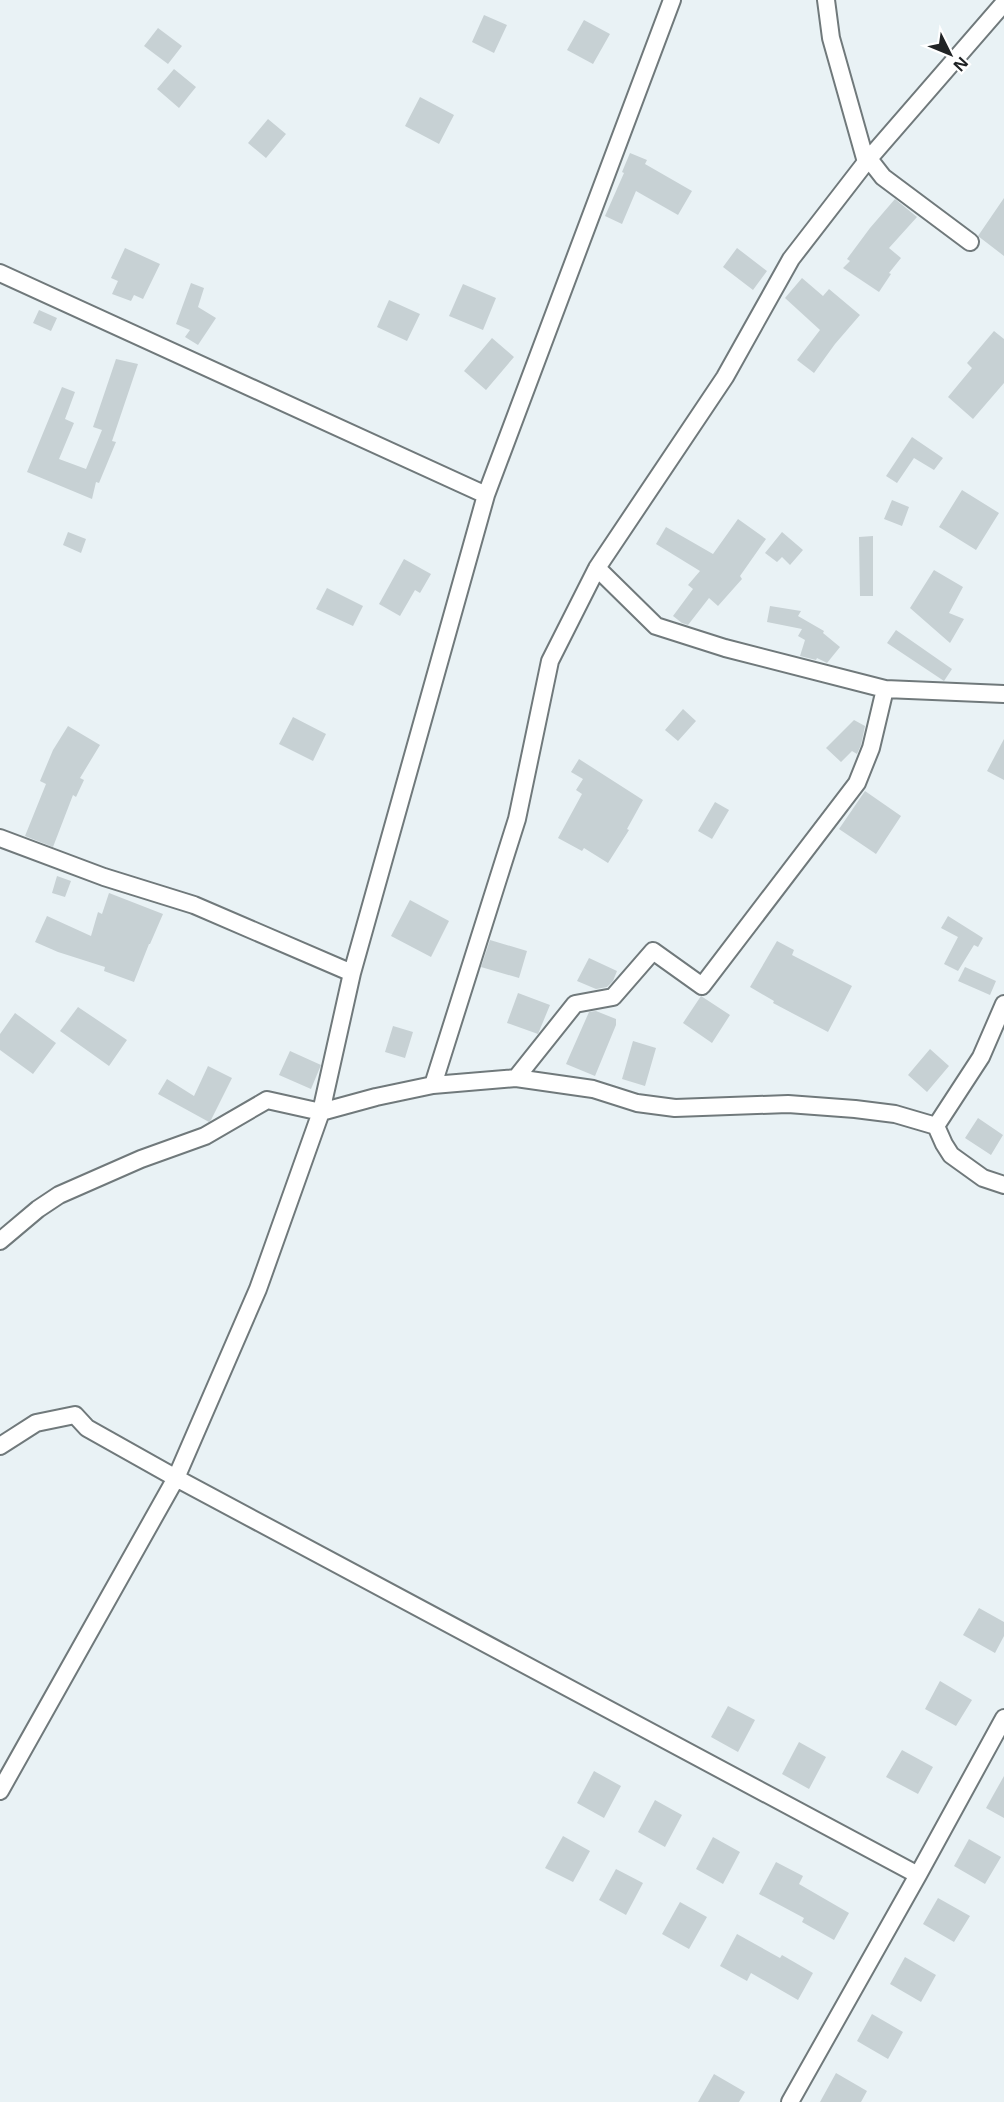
<svg xmlns="http://www.w3.org/2000/svg" width="1004" height="2102" viewBox="0 0 1004 2102" font-family="'Noto Sans',sans-serif">
  <style>
    .building { fill: #c7d1d4 }
    .lines { fill: none; stroke-linecap: round; stroke-linejoin: round }
    .street-casing { stroke: #70797b; stroke-width: 20 }
    .street { stroke: #fff; stroke-width: 16 }
  </style>
  <rect width="100%" height="100%" fill="#e9f2f5"/>
  <!-- building -->
  <path class="building" d="M484 15 507 25 494 53 472 42Z
    M584 20 610 34 593 64 567 50Z
    M158 28 182 46 168 64 144 46Z
    M174 69 196 87 179 108 157 89Z
    M420 97 454 115 439 144 405 126Z
    M268 119 286 134 266 158 248 143Z
    M630 153 647 160 645 164 692 191 678 215 636 191 622 224 605 216 624 173 622 172Z
    M1004 198V256L978 236Z
    M895 199 917 217 889 248 901 258 889 273 891 274 879 292 843 268 850 261 847 259 870 228Z
    M125 248 160 264 143 299 134 295 131 301 112 294 118 281 111 278Z
    M737 248 767 271 753 290 723 267Z
    M802 278 823 296 829 289 860 315 835 344 814 373 797 360 820 330 785 298Z
    M191 283 204 288 198 307 216 318 198 345 185 337 190 330 176 324Z
    M463 284 496 298 483 330 449 316Z
    M389 300 420 314 407 341 377 327Z
    M39 310 57 318 51 331 33 323Z
    M994 331 1004 339V383L973 419 948 397 972 368 967 363Z
    M492 338 514 357 486 390 464 371Z
    M116 359 138 364 112 441 116 442 99 483 96 482 92 499 27 472 62 387 75 392 65 419 74 423 59 459 86 469 102 430 93 427Z
    M912 437 943 458 934 470 914 458 897 483 886 476Z
    M962 490 999 513 976 550 939 527Z
    M892 500 909 507 902 526 884 519Z
    M738 519 766 539 740 576 742 579 718 606 709 598 688 625 682 623 673 616 693 589 688 585 700 571 656 544 666 527 713 554Z
    M68 532 86 539 81 553 63 545Z
    M782 532 803 550 790 565 782 557 777 562 765 553Z
    M873 536V596H860L859 537Z
    M404 559 431 574 420 593 415 590 400 616 379 604Z
    M934 570 963 587 949 613 964 619 950 643 910 608Z
    M327 588 363 606 353 626 316 609Z
    M770 606 801 611 798 616 824 631 823 633 840 647 827 663 817 658 816 660 800 656 805 640 798 636 802 629 767 622Z
    M896 630 952 669 944 681 887 643Z
    M683 709 696 721 678 741 665 730Z
    M293 717 326 734 313 761 279 744Z
    M854 720 865 726 861 745 857 754 852 751 841 762 826 748Z
    M68 726 100 745 80 778 84 780 76 797 73 795 53 847 25 836 46 784 40 781 53 750Z
    M1004 739V780L987 771Z
    M579 759 643 800 627 829 629 830 608 863 584 848 582 851 558 838 582 794 576 790 583 779 571 772Z
    M865 791 901 816 876 854 839 829Z
    M715 802 729 810 712 839 698 831Z
    M57 876 71 881 65 897 52 893Z
    M109 893 163 914 150 944H149L134 982 104 971 105 967 58 952 35 942 47 916 91 936 98 912 102 914Z
    M410 900 449 921 431 957 391 936Z
    M948 916 983 938 978 947 974 945 958 971 944 964 958 937 941 928Z
    M490 940 527 951 519 978 481 967Z
    M777 941 794 950 792 955 852 986 828 1032 773 1003 774 1001 750 987Z
    M589 958 617 971 613 981 607 987 596 989 577 981Z
    M965 967 996 981 990 995 958 981Z
    M518 993 550 1005 538 1034 507 1023Z
    M701 996 730 1015 712 1043 683 1023Z
    M78 1007 127 1040 109 1066 60 1031Z
    M596 1011 616 1019V1025L595 1076 566 1064 589 1012Z
    M15 1013 56 1043 33 1074 0 1050V1034Z
    M393 1026 413 1032 405 1058 385 1052Z
    M633 1041 656 1048 645 1086 622 1079Z
    M930 1049 949 1066 927 1092 908 1075Z
    M290 1051 321 1065 311 1089 279 1075Z
    M208 1066 232 1078 211 1120 209 1122 158 1094 167 1079 194 1096Z
    M978 1118 1003 1135 991 1155 965 1138Z
    M979 1608 1004 1622V1636L995 1653 963 1635Z
    M940 1681 972 1700 956 1726 925 1709Z
    M728 1706 755 1720 738 1752 711 1737Z
    M799 1742 826 1757 809 1789 782 1774Z
    M902 1750 933 1767 918 1794 886 1777Z
    M594 1771 621 1786 604 1818 577 1803Z
    M1004 1776V1818L986 1808Z
    M655 1800 682 1815 665 1847 638 1832Z
    M563 1836 590 1851 573 1882 545 1868Z
    M713 1837 740 1852 723 1884 696 1869Z
    M969 1839 1001 1857 985 1884 954 1866Z
    M776 1862 803 1876 799 1884 849 1913 834 1940 802 1922 804 1918 759 1894Z
    M616 1869 643 1883 626 1915 599 1900Z
    M938 1898 970 1916 954 1942 923 1924Z
    M680 1902 707 1917 689 1949 662 1934Z
    M737 1934 780 1958 782 1955 813 1973 798 2000 751 1973 747 1981 720 1966Z
    M905 1957 936 1975 921 2002 890 1984Z
    M872 2014 903 2032 888 2059 857 2041Z
    M836 2073 867 2091 861 2102H820Z
    M714 2074 745 2092 739 2102H698Z"/>
  <g class="lines">
    <!-- street casing -->
    <g class="street-casing">
      <path id="street" d="M826 0 831 38 866 162 869 159 883 177 970 242
        M0 273 486 495
        M597 568 656 626 725 648 885 689 1004 694
        M0 838 104 877 194 905 352 973
        M516 1078 575 1004 613 997 653 951 702 986 857 783 871 748 885 689
        M433 1085 517 819 550 661 597 568 725 377 791 259 866 162 1004 3
        M936 1126 981 1057 1004 1004
        M0 1241 38 1209 59 1195 141 1159 205 1136 267 1100 321 1112 376 1097 433 1085 516 1078 593 1089 637 1103 675 1108 788 1104 855 1109 895 1114 936 1126 944 1144 951 1155 983 1178 1004 1185
        M0 1446 36 1423 75 1415 87 1428 176 1478 918 1875
        M0 1791 176 1478 258 1289 321 1112 352 973 486 495 672 0
        M790 2102 918 1875 1004 1718"/>
    </g>
    <!-- street -->
    <use href="#street" class="street"/>
  </g>
  <!-- north arrow -->
  <g transform="translate(950 54) rotate(133)" stroke="#ffffff" stroke-width="4.5" paint-order="stroke">
  <path d="M0-4.5L10 22L0 15L-10 22Z" fill="#202325"/>
  <text y="-9" font-size="16" font-weight="bold" text-anchor="middle" fill="#202325">N</text>
  </g>
</svg>
